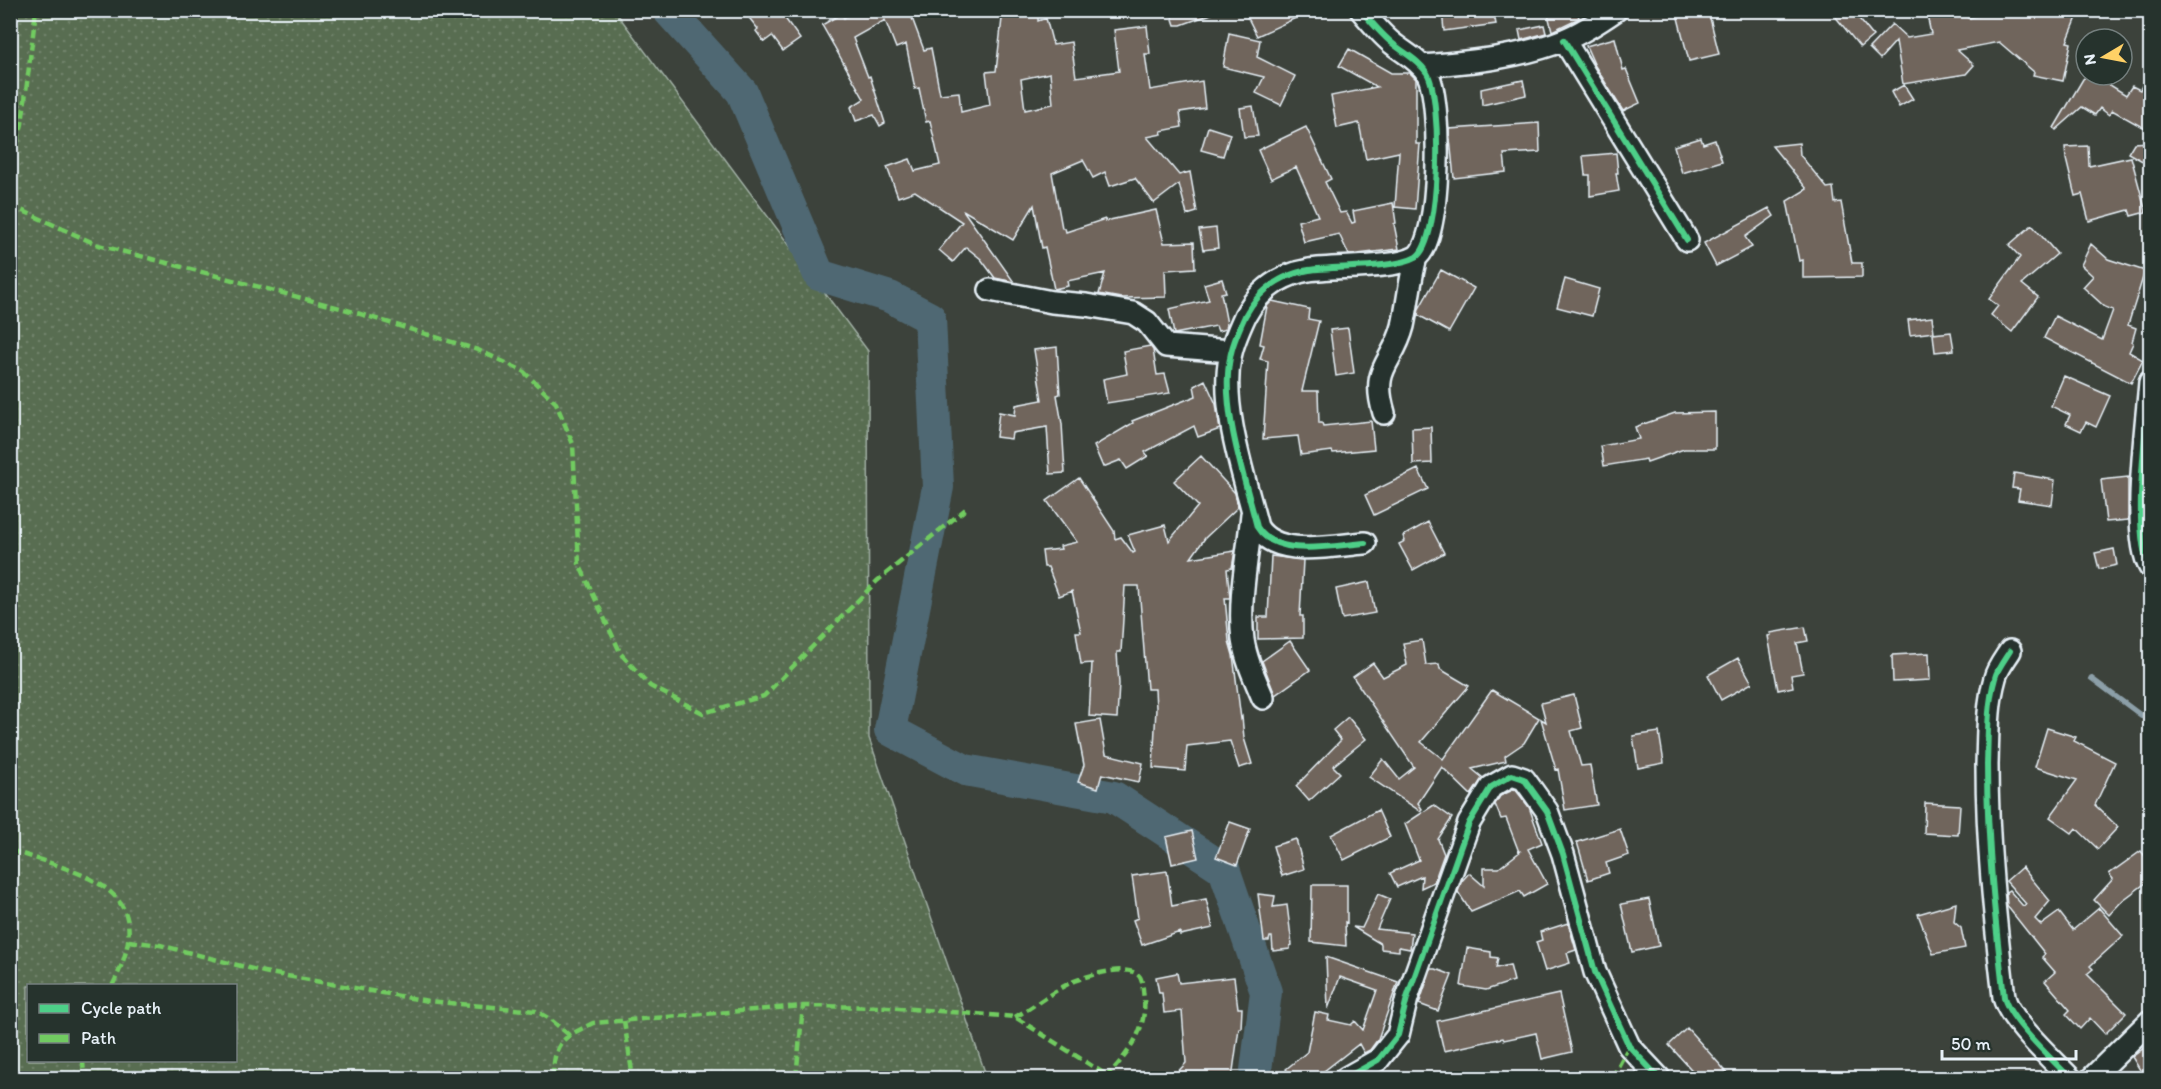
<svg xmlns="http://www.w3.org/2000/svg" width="2161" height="1089" viewBox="0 0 2161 1089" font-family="Itim,sans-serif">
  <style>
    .grass { fill: url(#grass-dots); stroke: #a0afa4; stroke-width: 1.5; fill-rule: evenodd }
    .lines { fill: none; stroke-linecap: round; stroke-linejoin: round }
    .stream { stroke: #8c9fa8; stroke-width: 5 }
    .river { stroke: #4f6873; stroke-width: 32 }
    .building { fill: #70655b; stroke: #e8f1f8; stroke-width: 1.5; fill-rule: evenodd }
    .street-casing { stroke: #e8f1f8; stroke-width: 26 }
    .street { stroke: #26332d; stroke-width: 21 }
    .quiet { stroke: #71cb61; stroke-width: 4.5; stroke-dasharray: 9 4.5; stroke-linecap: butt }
    .cycleway-casing { stroke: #26332d; stroke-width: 10 }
    .cycleway { stroke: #4dcf88; stroke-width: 6 }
  </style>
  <defs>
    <pattern id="grass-dots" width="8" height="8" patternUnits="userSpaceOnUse" patternTransform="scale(1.5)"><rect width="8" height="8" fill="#586d51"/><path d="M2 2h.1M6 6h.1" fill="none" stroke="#70826b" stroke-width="1.8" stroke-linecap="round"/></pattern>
  </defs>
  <rect width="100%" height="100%" fill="#3c423b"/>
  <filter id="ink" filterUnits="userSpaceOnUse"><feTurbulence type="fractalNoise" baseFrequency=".0167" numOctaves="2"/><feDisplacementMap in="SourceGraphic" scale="12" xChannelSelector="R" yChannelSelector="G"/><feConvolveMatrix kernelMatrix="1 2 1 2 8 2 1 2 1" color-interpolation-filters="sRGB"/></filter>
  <g filter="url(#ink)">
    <!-- grass -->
    <path class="grass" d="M10 11H615L868 351 869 738 987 1078H11ZM28 986H236V1060H28Z"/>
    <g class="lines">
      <!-- stream -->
      <path class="stream" d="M2091 678 2150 722"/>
      <!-- river -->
      <path class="river" d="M668 10 742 92 819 275 890 297 930 318 938 487 890 730 965 770 1114 797 1224 869 1266 992 1255 1078"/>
    </g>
    <!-- building -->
    <path class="building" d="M743 10H779L800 39 783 51 772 36 764 42 756 31 758 29Z
      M856 10H909L924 50 931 48 940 94 959 92 961 112 990 105 986 72 996 71 1003 10H1038V21L1046 18 1053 45 1071 42 1076 77 1119 71 1114 30 1147 26 1150 54H1145L1150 90 1202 81 1205 108 1180 112 1182 127 1161 131 1162 134 1147 137 1179 175 1190 172 1197 212 1187 215 1179 184 1154 203 1135 178 1110 186 1105 172 1093 178 1083 160 1052 173 1062 228H1065L1066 232 1105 219V221L1156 210 1164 243 1194 242 1195 268 1165 270 1166 297 1121 298 1099 294 1105 273 1067 281 1068 286 1054 289 1045 247 1042 248 1034 205 1013 240 963 210 1014 282 995 278 981 259 966 247 953 262 939 250 962 222 915 191 898 197 887 167 910 159 915 171 940 165 930 121 926 122 919 88 915 89 906 44 896 48 885 20 853 38 868 77 870 76 885 123 880 126 874 115 856 121 851 107 864 99 822 25 841 14 844 18ZM1050 73 1053 104 1025 110 1021 79Z
      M1170 10H1217V12L1181 25H1175Z
      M1244 10H1313L1257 36Z
      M1442 10H1493L1496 24 1444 31Z
      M1547 10H1577L1579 18 1552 31Z
      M1676 10H1708L1719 54 1689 61Z
      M1830 10H1852L1873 36 1860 47Z
      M1926 10H1967L1968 18 2004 10H2080L2067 42 2071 43 2063 81 2033 75 2034 72 1999 42 1957 50 1974 65 1966 74 1903 84 1896 41 1880 59 1869 48 1892 24 1907 38 1931 34Z
      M1544 25 1546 33 1521 40 1519 30Z
      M1229 33 1260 40 1257 57 1295 76 1281 105 1256 93 1264 77 1223 67Z
      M1615 38 1623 70 1626 69 1640 103 1623 111 1595 66 1586 46Z
      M1349 49 1391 73H1410L1416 79V144H1420L1415 209 1395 207 1399 152 1366 159 1359 123 1337 128 1331 96 1377 87 1339 66Z
      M2151 66V132L2112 110 2109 115 2100 108 2095 115 2082 107 2056 130 2054 128 2083 79 2088 75H2094L2126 95 2132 86 2140 90Z
      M1523 80 1526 95 1482 105 1481 89Z
      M1904 85 1913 99 1899 107 1891 92Z
      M1253 106 1258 136 1244 137 1240 108Z
      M1539 123 1540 152 1504 154 1506 172 1454 178 1449 129Z
      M1208 127 1230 134 1223 156 1201 150Z
      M1306 127 1331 179 1325 182 1340 213 1346 212 1352 223 1355 222 1353 211 1393 203 1396 223 1394 224 1399 249 1349 255 1339 234 1304 242 1298 221 1318 216 1296 167 1271 179 1258 150Z
      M1701 138 1703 144 1715 140 1722 161 1682 173 1674 146Z
      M2151 142V154L2146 163 2128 153 2134 143Z
      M1799 143 1800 155 1827 188 1833 187 1835 203 1841 202 1852 263H1862V277L1803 278V260L1799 261 1787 201 1807 189 1772 146Z
      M2088 146 2089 166 2131 157 2146 212 2131 216 2129 210 2089 221 2082 194 2075 196 2066 159 2065 147Z
      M1616 153 1618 173H1616L1619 191 1590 196V175H1585L1583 156Z
      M1769 208 1774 216 1745 237 1752 247 1716 266 1704 243Z
      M2032 225 2057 254 2022 284 2038 297 2012 332 1991 315 1998 306 1989 299 2020 257 2009 245Z
      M1216 228 1218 248 1203 250 1199 230Z
      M2091 244 2108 259 2145 271 2128 325 2136 328 2132 342 2133 343 2129 352 2143 360 2131 383 2044 338 2055 316 2102 340 2113 310 2105 307 2083 287 2093 276 2081 265Z
      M1441 270 1474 288 1449 332 1418 315 1419 309Z
      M1222 279 1226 292 1221 293 1227 324 1226 329 1218 331 1216 326 1174 334 1169 309 1209 300 1204 284Z
      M1565 279 1599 289 1592 316 1557 307Z
      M1272 301 1309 309 1308 319 1319 321 1302 391H1318L1319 423H1322L1323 426 1371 421 1374 449 1333 453 1332 451 1301 455 1298 436 1263 439 1268 361 1260 359 1264 345 1260 344 1267 306Z
      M1932 317 1934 332 1910 335 1908 320Z
      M1348 328 1354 373 1336 376 1330 330Z
      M1951 332 1954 350 1935 352 1933 334Z
      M1150 346 1153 350 1157 375 1165 374 1170 393 1107 403 1103 379 1127 374 1123 351Z
      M1057 347 1060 394 1057 395 1062 424 1065 473 1050 474 1047 427 1012 433 1011 439 996 437 999 412 1015 415 1016 405 1042 400 1034 350Z
      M2064 376 2110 396 2096 427 2086 422 2081 431 2066 424 2070 415 2051 406Z
      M1205 380 1216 404 1220 429 1198 437 1194 426 1145 452 1148 456 1127 469 1121 460 1103 467 1094 446 1133 423 1132 421 1196 396 1194 386Z
      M1715 412V449H1684L1647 462 1646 459 1604 466 1601 446 1639 439 1635 427 1675 413Z
      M1431 427 1432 463 1413 464 1412 428Z
      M1201 456 1235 493 1238 507 1205 538 1191 558 1235 551 1232 568 1227 569 1230 598H1225L1229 641 1233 655 1241 719 1242 717 1244 738 1252 764 1239 768 1230 741 1187 746 1185 771 1153 768 1156 708 1155 689H1147L1139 586H1125L1121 652H1117L1119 684 1117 718 1089 716 1092 663 1081 664 1076 632H1081L1072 591 1059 596 1048 567H1044L1042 551 1061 549 1060 546 1077 542 1047 501 1079 478 1114 531 1115 539 1121 537 1133 553 1135 552 1128 535 1165 525 1169 541 1198 506 1174 481Z
      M1418 469 1428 489 1374 515 1365 495Z
      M2014 473 2055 480 2052 505 2018 500 2020 489 2012 488Z
      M2128 477V520L2106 522 2101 480Z
      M1428 522 1444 553 1413 570 1399 544 1405 541 1403 536Z
      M2114 549 2117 565 2099 569 2095 553Z
      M1271 556 1303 560 1300 616H1303V638L1258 639V617H1268Z
      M1369 582 1375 613 1342 619 1336 589Z
      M1805 627 1808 641 1797 643 1803 673 1791 675 1793 687 1778 690 1768 636 1771 635 1770 633Z
      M1422 640 1426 665 1439 664 1440 669 1469 686 1421 742 1443 759 1492 690 1539 718 1524 743 1505 756 1506 761 1472 769 1483 778 1471 795 1442 767 1418 803 1422 809 1420 811 1369 777 1383 759 1399 779 1414 767 1353 677 1373 663 1383 677 1407 665 1403 643Z
      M1290 641 1310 670 1275 695 1262 661Z
      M1929 653 1930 680 1893 682 1892 655Z
      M1738 658 1752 683 1721 700 1708 675Z
      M1574 695 1582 728 1571 731 1581 766 1590 765 1597 805 1565 810 1558 769 1556 770 1541 719 1546 722 1541 703Z
      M1348 717 1366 739 1333 766 1340 773 1309 801 1296 786 1341 740 1333 730Z
      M1100 720 1106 754 1143 763 1139 782 1102 774 1098 788 1078 782 1084 765 1076 724Z
      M2047 728 2076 737 2074 741 2115 762 2095 805 2118 827 2098 849 2076 828 2072 833 2050 817 2077 780 2035 767Z
      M1659 732 1664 763 1638 768 1633 736Z
      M1515 789 1529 807 1542 843 1528 849 1547 884 1524 897 1520 891 1471 912 1458 892 1461 882 1469 873 1484 886V868H1499L1521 851 1519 852 1506 818 1501 819 1495 804 1500 796Z
      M1925 803 1960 805 1958 835 1924 833Z
      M1434 805 1452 818 1438 839 1444 854 1434 882 1421 888 1422 876 1397 887 1390 873 1419 860 1405 824Z
      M1378 810 1390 837 1344 860 1331 835Z
      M1230 822 1250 829 1237 865 1216 857Z
      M1620 829 1629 855 1606 863 1609 873 1588 880 1577 842Z
      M1192 831 1198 858 1172 864 1166 837Z
      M1296 839 1304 869 1282 876 1273 846Z
      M2141 851 2151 864V879L2123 900 2109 915 2094 900 2113 879 2109 874Z
      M2022 867 2050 901 2035 919 2041 925 2059 912 2073 930 2099 908 2123 936 2090 966 2093 969 2087 974 2126 1013 2105 1034 2090 1018 2080 1029 2066 1014 2070 1010 2045 981 2055 972 2042 957 2045 954 2007 906 2006 892 2009 890 2023 906 2026 904 2006 881Z
      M1167 871 1172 906 1206 899 1213 928 1180 935V932L1142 945 1133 920 1138 918 1132 876Z
      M1312 885H1347V923L1345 922 1346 946 1311 942Z
      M1258 894 1275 896 1273 907 1287 905 1292 945 1290 946V949L1273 951 1272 937H1270L1269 941H1264Z
      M1378 894 1390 899 1377 929 1412 933 1410 949 1399 947V951L1381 949V944L1353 927 1362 928Z
      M1649 899 1659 946 1632 952 1621 904Z
      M1956 903 1954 922 1961 928 1965 948 1933 954 1918 914Z
      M1568 923 1576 950 1567 953 1570 963 1545 971 1536 942 1542 940 1540 932Z
      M1467 948 1491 952V957L1498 958 1496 968 1510 965 1514 981 1486 990 1461 986Z
      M1326 957 1398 982 1378 1039 1370 1050 1364 1053 1359 1044 1315 1078H1293L1286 1069 1307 1052 1315 1012 1329 1015 1328 1020 1351 1025 1355 1021 1363 1030 1377 990 1340 977 1328 1009Z
      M1431 969H1436L1452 975 1438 1011 1419 1004Z
      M1177 973 1179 983 1234 977 1238 1008H1242L1241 1028H1239L1232 1078H1172L1186 1063 1182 1011 1164 1013 1162 993H1159L1156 977Z
      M1559 994 1572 1052 1542 1059 1536 1033 1504 1040 1503 1038 1444 1051 1437 1021Z
      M1687 1028 1732 1078H1699L1669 1045Z
      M2151 1043V1078H2145L2132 1057Z"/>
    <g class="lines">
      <!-- street casing -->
      <g class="street-casing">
        <path id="street" d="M1361 10C1371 22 1381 34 1392 43 1404 53 1419 60 1427 73 1442 97 1442 241 1416 257 1395 269 1336 266 1309 270 1280 275 1259 290 1245 316 1239 329 1232 344 1230 358 1220 407 1245 479 1257 527 1276 559 1334 545 1365 543
          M1564 40 1687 240
          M1422 66C1469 62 1519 58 1564 40 1582 33 1600 21 1616 10
          M990 290 1052 302 1086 305 1133 313 1147 322 1166 346 1231 351
          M2150 382C2147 422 2131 536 2150 567
          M1384 413C1370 366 1393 365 1403 326 1408 303 1410 279 1416 257
          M1252 514C1248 555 1238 599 1243 640 1246 660 1255 679 1263 698
          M2010 651C2005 659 1997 669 1995 678 1987 706 1988 736 1987 765 1987 843 1995 920 2004 997 2009 1020 2053 1060 2070 1078
          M1346 1078 1378 1060 1398 1035 1407 998 1469 823 1491 787 1512 775 1524 779 1547 811 1563 854 1595 972 1629 1046 1659 1078
          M2092 1078 2150 1021"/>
      </g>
      <!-- street -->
      <use href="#street" class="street"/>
      <!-- quiet -->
      <path class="quiet" d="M10 169 22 124 36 10
        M10 205 98 245 344 309 478 350 523 371 556 403 573 444 579 564 621 654 650 686 703 713 764 696 877 581 967 508
        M10 850C84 875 164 887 112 986
        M129 941 160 945 264 972 428 1001 536 1011 550 1019 569 1035
        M1015 1017C1035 1006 1054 990 1074 981 1087 976 1130 962 1140 977 1143 982 1143 992 1144 999 1147 1030 1128 1054 1108 1075
        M624 1021 633 1078
        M83 1060 84 1078
        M553 1078C554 1041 561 1039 593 1023L803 1006 887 1007 1015 1017 1111 1078
        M796 1078 803 1006
        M1612 1078 1629 1046"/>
      <!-- cycleway casing -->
      <g class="cycleway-casing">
        <path id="cycleway" d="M1361 10C1371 22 1381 34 1392 43 1404 53 1419 60 1427 73 1442 97 1442 241 1416 257 1395 269 1336 266 1309 270 1280 275 1259 290 1245 316 1239 329 1232 344 1230 358 1220 407 1245 479 1257 527 1276 559 1334 545 1365 543
          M1564 40 1687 240
          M2150 382C2147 422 2131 536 2150 567
          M2010 651C2005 659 1997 669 1995 678 1987 706 1988 736 1987 765 1987 843 1995 920 2004 997 2009 1020 2053 1060 2070 1078
          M1346 1078 1378 1060 1398 1035 1407 998 1469 823 1491 787 1512 775 1524 779 1547 811 1563 854 1595 972 1629 1046 1659 1078"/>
      </g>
      <!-- cycleway -->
      <use href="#cycleway" class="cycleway"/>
    </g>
  </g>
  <!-- margin -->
  <rect width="2161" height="1089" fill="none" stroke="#26332d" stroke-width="36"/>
  <rect x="18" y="18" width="2125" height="1053" fill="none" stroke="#e8f1f8" stroke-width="2" filter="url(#ink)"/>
  <!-- legend -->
  <rect x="27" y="984" width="210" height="78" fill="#26332d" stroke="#747f7e" stroke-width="1.5"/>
  <rect x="39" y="1004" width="30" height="9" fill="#4dcf88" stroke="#747f7e" stroke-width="1.5"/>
  <text x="81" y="1014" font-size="18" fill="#e8f1f8">Cycle path</text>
  <rect x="39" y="1034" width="30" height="9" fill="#71cb61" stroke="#747f7e" stroke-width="1.5"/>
  <text x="81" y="1044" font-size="18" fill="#e8f1f8">Path</text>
  <!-- north arrow -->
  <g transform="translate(2104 57) rotate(260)"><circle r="28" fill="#26332d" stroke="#747f7e" stroke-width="1.5"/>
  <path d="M0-4.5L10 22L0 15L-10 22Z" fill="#ffd166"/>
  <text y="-9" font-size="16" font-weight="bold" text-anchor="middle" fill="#e8f1f8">N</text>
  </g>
  <!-- scale -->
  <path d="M1942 1050v9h134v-9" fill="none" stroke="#e8f1f8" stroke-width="3"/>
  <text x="1951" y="1050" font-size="18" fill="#e8f1f8" stroke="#26332d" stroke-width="4.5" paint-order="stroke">50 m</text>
</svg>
